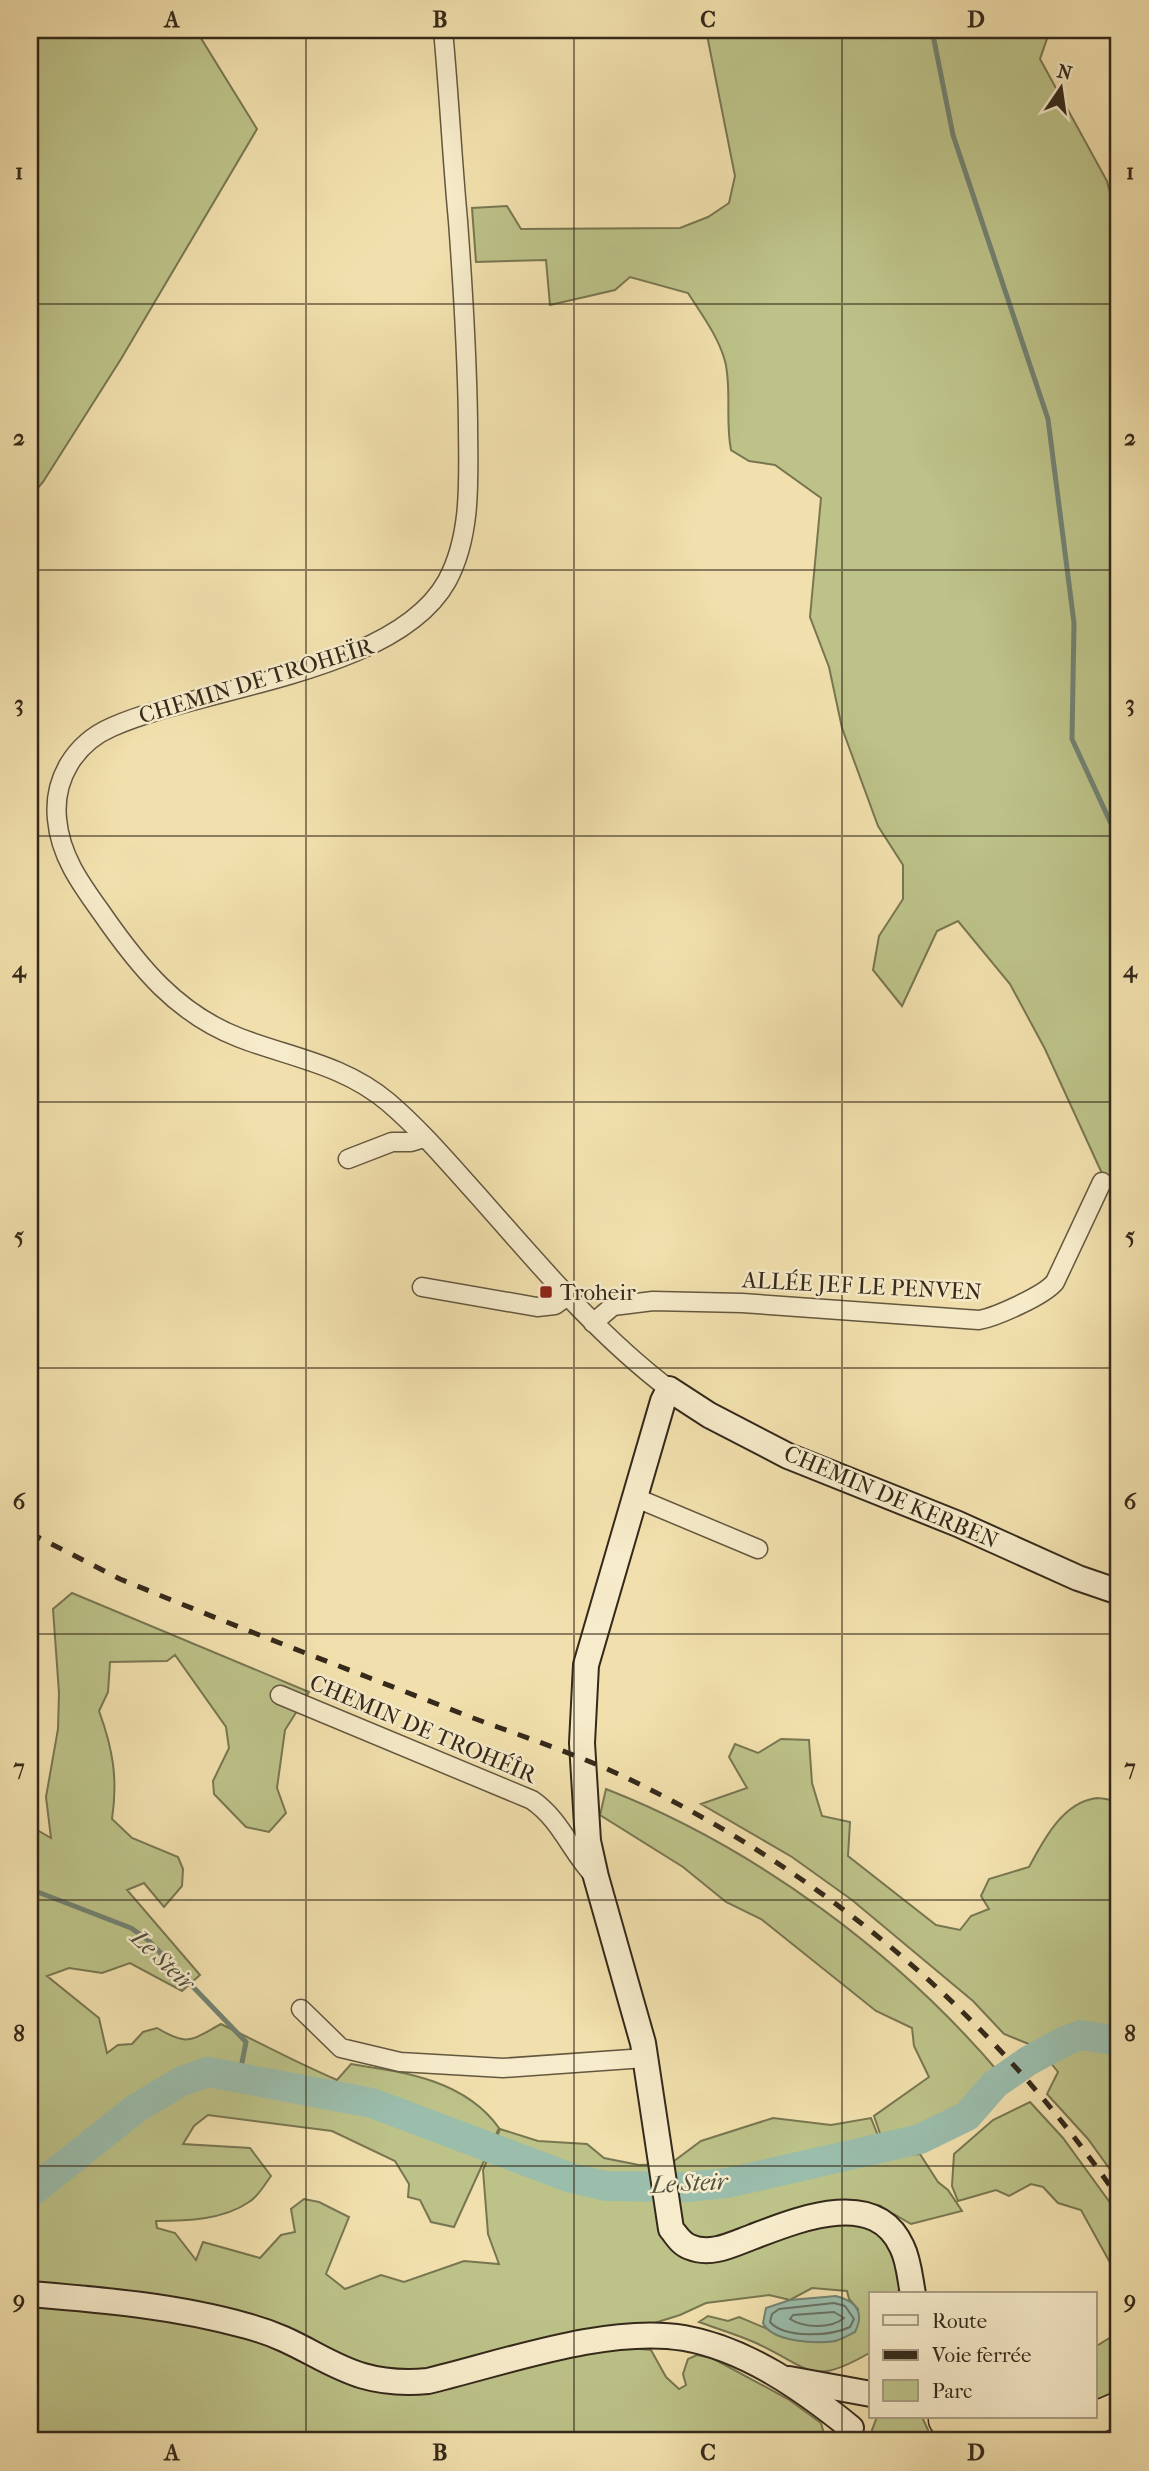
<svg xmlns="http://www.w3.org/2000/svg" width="1149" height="2471" viewBox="0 0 1149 2471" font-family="'IM FELL French Canon',serif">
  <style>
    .green { fill: #bcc288; stroke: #787651; stroke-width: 2 }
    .water { fill: #9bbdac; stroke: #728272; stroke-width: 2 }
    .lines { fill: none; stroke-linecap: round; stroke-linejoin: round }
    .shore { stroke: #687363; stroke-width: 2 }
    .stream { stroke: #728272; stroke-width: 5 }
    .river { stroke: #9bbdac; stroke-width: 30 }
    .street-casing { stroke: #64573f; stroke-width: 21 }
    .secondary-casing { stroke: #35291a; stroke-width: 28 }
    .highway-casing { stroke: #35291a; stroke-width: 35 }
    .street { stroke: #f6ebca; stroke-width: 18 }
    .secondary { stroke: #f6ebca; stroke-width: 24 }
    .highway { stroke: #f1e0ad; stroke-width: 32 }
    .rail { stroke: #35291a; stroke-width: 5; stroke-dasharray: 12 12; stroke-linecap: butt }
    .grid { fill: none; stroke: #35291a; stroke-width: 2; stroke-opacity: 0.55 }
    .poi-dot { fill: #8f2418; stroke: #f6ebca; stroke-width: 2.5 }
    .labels { text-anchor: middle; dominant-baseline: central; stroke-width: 5; stroke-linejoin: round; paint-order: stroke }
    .street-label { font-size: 23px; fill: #35291a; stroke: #f6ebca }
    .poi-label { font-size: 23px; fill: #35291a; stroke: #f6ebca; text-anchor: start }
    .water-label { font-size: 24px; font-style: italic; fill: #4e4e3e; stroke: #f6ebca }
    .neatline { fill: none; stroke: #35291a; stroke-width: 2.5 }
    .grid-label { font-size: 23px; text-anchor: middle; font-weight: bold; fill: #35291a }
  </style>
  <rect width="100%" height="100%" fill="#f1e0ad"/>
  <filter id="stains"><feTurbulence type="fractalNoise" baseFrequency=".00286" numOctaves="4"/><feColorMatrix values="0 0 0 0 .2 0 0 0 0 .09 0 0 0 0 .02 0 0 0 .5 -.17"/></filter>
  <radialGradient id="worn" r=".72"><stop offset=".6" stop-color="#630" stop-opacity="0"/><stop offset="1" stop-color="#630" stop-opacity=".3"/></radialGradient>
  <!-- green -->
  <path class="green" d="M30 30H200L199 35 257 129 121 359 43 482 30 497Z
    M706 30H1050L1040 59 1107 181 1119 227V1190L1105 1180 1045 1049 1010 984 958 921 937 931 902 1006 873 970 879 936 903 899V865L878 826 842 728 829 667 810 617 821 498 775 465 749 461 731 450C725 421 732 389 725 361 718 336 702 315 688 293L630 277 615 290 550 305 546 260 476 262 472 208 507 206 521 229 680 228 708 217 729 203 735 176Z
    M72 1593 309 1692 285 1730 277 1788 286 1813 269 1832 246 1827 214 1794 213 1781 229 1748 226 1727 175 1655 167 1661 110 1662 108 1692 99 1711C113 1749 118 1779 112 1819L132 1838 178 1857 183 1869 182 1886 164 1907 144 1883 127 1890 200 1975 182 1991 130 1963 102 1973 69 1968 47 1976 99 2018 107 2053 118 2045 132 2044 143 2032 157 2028C189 2047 191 2040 221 2024 260 2043 297 2063 337 2080L351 2064C404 2072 465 2080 499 2128L454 2227 431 2222 420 2200 408 2197 409 2184 395 2161 332 2131 208 2115 194 2126 183 2144 250 2148 271 2176C265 2184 258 2197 249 2202 223 2220 186 2221 156 2221L157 2228 175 2233 196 2260 203 2242 260 2258 281 2235 295 2232 291 2209 304 2199 319 2202 349 2217 326 2274 345 2289 381 2275 404 2282 464 2261 499 2264 488 2234 483 2170 500 2129 538 2141 587 2144 604 2158 639 2165 670 2164 701 2141 773 2118 831 2125 871 2118 879 2138 891 2156 920 2154 938 2182 948 2190 962 2211 911 2224 892 2213 882 2230 902 2273 898 2294H871V2352C810 2388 811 2368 756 2343 738 2335 718 2329 699 2322L708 2316 728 2321 739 2317C774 2332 797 2343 836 2341L858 2309 849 2299 847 2291 812 2288 790 2300 769 2295 706 2303 680 2315 629 2331 607 2346 651 2350 666 2377 679 2389 686 2385 683 2374 688 2359 697 2355 712 2358 788 2399 821 2423 826 2441H30V1826L51 1838 46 1797 58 1729 59 1693 53 1609Z
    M781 1739 809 1740 812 1783 822 1816 850 1822 848 1856 936 1925 960 1930 971 1916 989 1909 981 1896 989 1879 1029 1867C1044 1839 1063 1802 1097 1798 1104 1798 1112 1801 1119 1801V2182L1088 2139 1047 2094 1058 2072 1039 2048 1004 2034 973 2001 852 1900 792 1857 701 1804 747 1788 729 1757 735 1744 758 1753Z
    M606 1789C755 1847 899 1954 1001 2075L957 2108 883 2142 874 2116 929 2077 914 2046 912 2028 876 2011 761 1919 726 1902 683 1867 600 1815Z
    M1030 2102 1063 2138 1119 2215V2290L1113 2282V2268L1081 2210 1058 2203 1043 2187 1031 2184 1009 2196 996 2190 958 2201 952 2186 954 2154 993 2120Z
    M1119 2332V2391L1095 2401V2347Z
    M877 2417H922L928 2430 926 2441H873L872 2430Z"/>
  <!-- water -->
  <path class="water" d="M836 2296C856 2301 865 2312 855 2332 849 2335 842 2339 835 2341 816 2344 772 2342 763 2323L766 2308 790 2300Z"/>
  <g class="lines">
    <!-- shore -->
    <path class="shore" d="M834 2303 845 2306 854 2319 850 2327C831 2336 785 2339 770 2322L772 2314 779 2309Z
      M834 2312 844 2318C831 2329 804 2328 790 2319L793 2315Z"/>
    <!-- stream -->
    <path class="stream" d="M932 30 953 135 1048 419 1074 623 1072 739 1119 841
      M30 1889 131 1928 148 1940 246 2042 239 2078"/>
    <!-- river -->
    <path class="river" d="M30 2193 135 2109 180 2082 208 2072 372 2103 571 2178 606 2186 686 2187 727 2183 920 2139 967 2116 995 2084 1028 2061 1065 2041 1081 2035 1119 2041"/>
    <!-- street casing -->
    <g class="street-casing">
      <path id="street" d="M443 30C449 93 452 157 458 221 463 288 467 354 468 422 468 474 473 533 447 581 396 673 205 686 112 727 75 743 53 779 57 819 60 855 80 883 101 912 139 967 177 1014 240 1038 293 1058 344 1065 388 1102 422 1131 451 1166 481 1199 540 1266 598 1335 669 1389
        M348 1159 392 1142H411L424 1138
        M422 1287 537 1307 555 1305 566 1297
        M593 1323 613 1306 653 1301 742 1303 979 1320C996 1317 1045 1295 1055 1282L1102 1182
        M634 1497 758 1549
        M280 1695 532 1800C561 1820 571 1852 595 1877
        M301 2009 341 2048 400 2062 503 2068 645 2058"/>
    </g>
    <!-- secondary casing -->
    <g class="secondary-casing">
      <path id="secondary" d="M30 2294C103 2300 176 2306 247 2326 320 2345 341 2389 428 2381 503 2363 608 2325 684 2338 746 2349 803 2389 851 2428
        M913 2294C910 2279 909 2261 902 2247 875 2187 797 2220 752 2237 733 2244 711 2256 690 2247 681 2244 677 2236 671 2229L643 2043 596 1877 588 1841 582 1743 586 1665 663 1401 669 1389 709 1415 788 1456 958 1524 1078 1578 1119 1592
        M789 2379 871 2394"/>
    </g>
    <!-- highway casing -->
    <g class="highway-casing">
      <path id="highway" d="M945 2420C1005 2443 1062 2434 1119 2408"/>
    </g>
    <!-- street -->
    <use href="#street" class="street"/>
    <!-- secondary -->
    <use href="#secondary" class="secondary"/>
    <!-- highway -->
    <use href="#highway" class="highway"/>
    <!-- rail -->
    <path class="rail" d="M30 1533 120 1579 174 1601C273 1641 373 1679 473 1718 527 1738 582 1756 633 1781 830 1877 996 2018 1119 2199"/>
  </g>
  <!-- grid -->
  <path class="grid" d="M306 30V2441M574 30V2441M842 30V2441M30 304H1119M30 570H1119M30 836H1119M30 1102H1119M30 1368H1119M30 1634H1119M30 1900H1119M30 2166H1119"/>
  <!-- markers -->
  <rect class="poi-dot" x="539" y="1285" width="14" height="14" rx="3.5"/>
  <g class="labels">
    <!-- street labels -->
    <g class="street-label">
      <text transform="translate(256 681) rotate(-17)">CHEMIN DE TROHEÏR</text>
      <text transform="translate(862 1286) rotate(3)">ALLÉE JEF LE PENVEN</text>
      <text transform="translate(891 1497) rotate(23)">CHEMIN DE KERBEN</text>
      <text transform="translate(423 1729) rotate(23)">CHEMIN DE TROHÉÎR</text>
    </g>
    <!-- poi labels -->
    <g class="poi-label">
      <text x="560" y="1292">Troheir</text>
    </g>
    <!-- water labels -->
    <g class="water-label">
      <text transform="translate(163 1960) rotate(43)">Le Steir</text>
      <text transform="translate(689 2183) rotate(-3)">Le Steir</text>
    </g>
  </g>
  <!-- margin -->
  <rect width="1149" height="2471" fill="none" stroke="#f1e0ad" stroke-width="77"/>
  <!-- legend -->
  <rect x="869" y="2292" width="228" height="126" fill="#f6ebca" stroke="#a99d84" stroke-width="2"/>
  <rect x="883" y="2315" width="35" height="10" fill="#f6ebca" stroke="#a99d84" stroke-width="2"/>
  <text x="932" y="2328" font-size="21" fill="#35291a">Route</text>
  <rect x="883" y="2350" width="35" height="10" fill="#35291a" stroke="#a99d84" stroke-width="2"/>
  <text x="932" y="2362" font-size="21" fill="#35291a">Voie ferrée</text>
  <rect x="883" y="2380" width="35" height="21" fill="#bcc288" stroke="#a99d84" stroke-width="2"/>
  <text x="932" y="2398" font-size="21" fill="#35291a">Parc</text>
  <!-- north arrow -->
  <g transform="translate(1061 88) rotate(13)" stroke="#f6ebca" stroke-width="5" paint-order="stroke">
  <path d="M0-5L12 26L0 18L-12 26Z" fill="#35291a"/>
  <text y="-10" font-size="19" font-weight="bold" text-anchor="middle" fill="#35291a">N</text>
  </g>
  <rect x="38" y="38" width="1072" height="2394" class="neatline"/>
  <g class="grid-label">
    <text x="172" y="27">A</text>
    <text x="440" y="27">B</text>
    <text x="708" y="27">C</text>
    <text x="976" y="27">D</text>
    <text x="19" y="179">1</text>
    <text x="1130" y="179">1</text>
    <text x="19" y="445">2</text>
    <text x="1130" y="445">2</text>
    <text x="19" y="711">3</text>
    <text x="1130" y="711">3</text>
    <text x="19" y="977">4</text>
    <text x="1130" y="977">4</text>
    <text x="19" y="1243">5</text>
    <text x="1130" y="1243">5</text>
    <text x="19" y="1509">6</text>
    <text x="1130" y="1509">6</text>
    <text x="19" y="1775">7</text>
    <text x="1130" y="1775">7</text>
    <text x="19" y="2041">8</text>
    <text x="1130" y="2041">8</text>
    <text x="19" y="2307">9</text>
    <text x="1130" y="2307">9</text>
    <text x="172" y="2460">A</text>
    <text x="440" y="2460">B</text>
    <text x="708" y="2460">C</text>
    <text x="976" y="2460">D</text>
  </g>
  <rect width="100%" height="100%" filter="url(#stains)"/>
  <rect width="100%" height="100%" fill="url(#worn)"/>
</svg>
